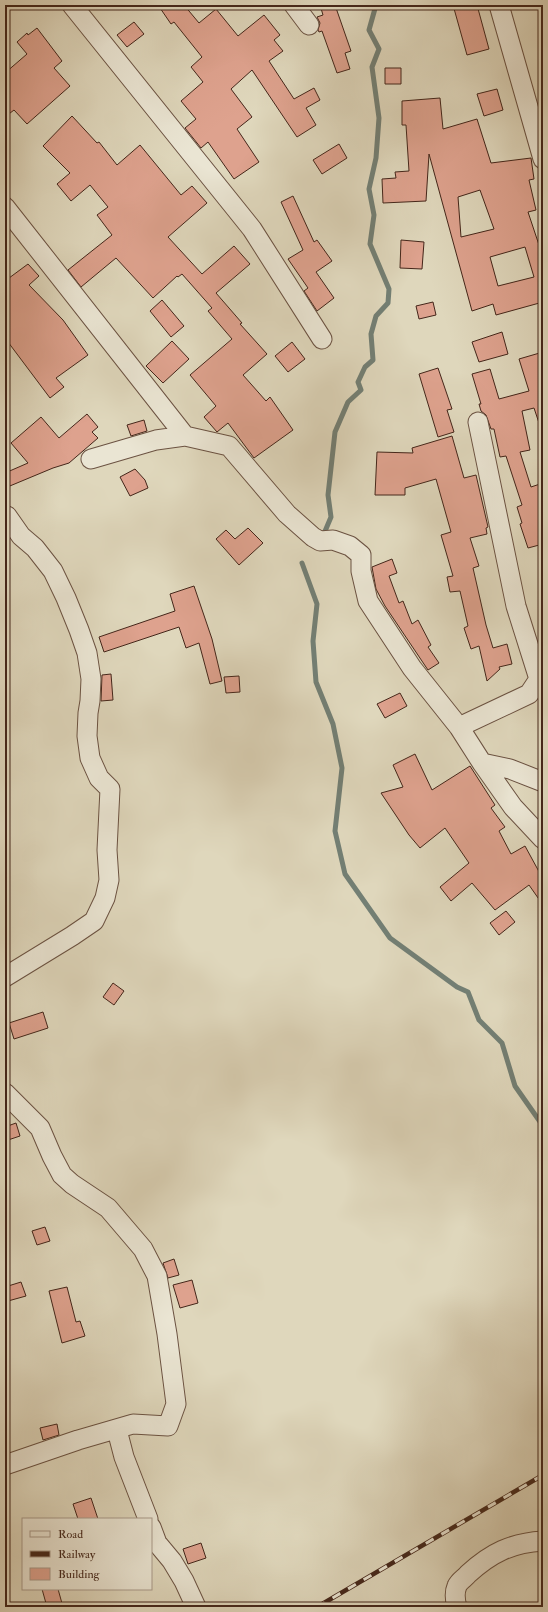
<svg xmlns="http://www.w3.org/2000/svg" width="548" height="1612" viewBox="0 0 548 1612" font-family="'IM FELL Double Pica',serif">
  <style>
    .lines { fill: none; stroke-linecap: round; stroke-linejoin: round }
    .stream { stroke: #737f74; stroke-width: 5 }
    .building { fill: #dea28e; stroke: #44261a; fill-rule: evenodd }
    .street-casing { stroke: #6b5242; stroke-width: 21 }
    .street { stroke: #eae5d3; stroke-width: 19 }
    .rail-casing { stroke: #44261a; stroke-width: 4.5 }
    .rail { stroke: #eae5d3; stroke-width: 3; stroke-dasharray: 9; stroke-linecap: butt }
  </style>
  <rect width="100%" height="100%" fill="#dfd7bc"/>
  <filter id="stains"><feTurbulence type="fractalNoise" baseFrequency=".005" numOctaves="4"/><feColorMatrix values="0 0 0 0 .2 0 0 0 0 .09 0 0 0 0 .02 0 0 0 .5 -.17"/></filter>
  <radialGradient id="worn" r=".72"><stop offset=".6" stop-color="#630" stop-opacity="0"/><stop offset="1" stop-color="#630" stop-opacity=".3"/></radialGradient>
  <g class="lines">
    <!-- stream -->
    <path class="stream" d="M323 536 331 517 328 495 335 432 348 402 361 390 358 382 365 367 373 360 371 334 376 316 388 303 389 289 370 244 374 215 369 189 376 158 379 118 372 67 379 49 369 30 376 5
      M302 563 317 604 313 641 316 682 333 724 342 768 335 831 345 874 390 938 457 987 468 992 479 1020 502 1043 515 1086 543 1126"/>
  </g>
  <!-- building -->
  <path class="building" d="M158 5H184L199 23 216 9 238 36 264 15 280 35 274 40 283 51 269 61 294 99 314 88 320 100 306 108 316 125 297 137 252 70 231 89 252 117 237 129 259 162 234 179 208 142 201 148 185 128 196 119 181 101 203 82 191 67 202 57 174 22 171 24Z
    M320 5H335L351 51 345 53 350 69 337 73 322 31 319 32 318 30 320 23 317 17 323 15Z
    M453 5H477L489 49 467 55Z
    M134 22 144 34 127 47 117 35Z
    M37 28 62 61 54 68 70 86 27 124 14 110 5 117V73L27 54 17 42 27 33 28 35Z
    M385 68H401V84H385Z
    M497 89 503 110 484 116 477 94Z
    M440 98 443 129 477 119 491 163 531 158 534 179 529 180 536 210 528 212 539 245 543 244V302L496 315 493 304 472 311 429 154 426 201 383 203 382 179 396 178 395 172 409 171 406 125H402V101ZM480 190 494 229 461 237 458 197ZM525 247 534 277 498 286 490 257Z
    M72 116 97 143 99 142 117 165 140 145 181 195 192 186 207 203 168 237 202 274 234 246 250 264 216 293 242 323 240 324 267 354 243 375 266 401 270 397 293 430 254 458 228 423 217 432 204 417 216 406 190 375 232 339 208 311 212 308 182 274 178 277 177 276 153 298 116 258 81 287 68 270 112 235 97 215 108 207 90 185 71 201 57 184 70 173 43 146Z
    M339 144 347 158 322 174 313 160Z
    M293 196 314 242 317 240 332 261 316 272 334 298 317 311 304 291 308 288 288 259 303 250 281 202Z
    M401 240 424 242 422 269 400 268Z
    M28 264 39 276 29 285 63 320 88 355 56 378 64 387 50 398 5 338V281Z
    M162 300 184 326 171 337 150 311Z
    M433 302 436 315 419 319 416 306Z
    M502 332 508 354 479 362 472 342Z
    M172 341 189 359 163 383 146 366Z
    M292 342 305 359 288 372 275 356Z
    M543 352V426H540L534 408 522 411 530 450 520 452 531 487 543 483V544L528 548 520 524 522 523 517 507 522 505 506 456 500 457 494 429H491L486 415 481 411 479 404H481L472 374 490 369 499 399 529 391 519 359Z
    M438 368 452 409 447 410 454 432 438 437 419 374Z
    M87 414 98 427 92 432 98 438 69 463 53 468 5 488V473L28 463 11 443 41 417 59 438Z
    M144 420 147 431 131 436 127 425Z
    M452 436 464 478 476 475 488 527 486 528 487 534 470 538 479 566 473 568 486 625 493 648 507 644 512 664 499 667 500 669 487 681 479 646 471 649 464 628 468 626 460 591 450 592 447 577 453 576 441 535 451 532 436 479 405 488V495H375L377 452 413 453 412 448Z
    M135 469 145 480 148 488 130 496 120 477Z
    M248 528 263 543 239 565 216 539 226 530 235 539Z
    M392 559 397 573 389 576 399 603 403 601 412 624 418 620 431 645 428 647 439 663 428 670 385 606 376 589 372 567Z
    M194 586 212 639 222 681 210 684 199 643 186 648 179 627 104 652 99 637 175 611 170 594Z
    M111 674 113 700 101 701 102 675Z
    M239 676 240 692 226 693 224 677Z
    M400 693 407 706 385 718 377 704Z
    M415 754 432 790 470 766 495 805 491 808 505 827 499 831 511 854 525 846 543 879V905L529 885 495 910 472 883 451 901 440 887 469 863 445 828 420 848 409 835 381 793 403 787 393 765Z
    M506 911 515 922 499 935 490 923Z
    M113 983 124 991 114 1005 103 997Z
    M43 1012 48 1028 14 1039 9 1023Z
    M16 1123 20 1136 5 1141V1127Z
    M45 1227 50 1241 37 1245 32 1231Z
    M174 1259 179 1275 168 1278 163 1263Z
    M192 1280 198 1303 180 1308 173 1285Z
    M21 1282 26 1296 8 1301 5 1287Z
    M67 1287 76 1322 80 1321 85 1336 62 1343 49 1291Z
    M57 1424 59 1435 43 1440 40 1428Z
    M91 1498 98 1519H78L73 1504Z
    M201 1543 206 1558 188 1564 183 1549Z
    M42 1589H58L63 1607H47Z"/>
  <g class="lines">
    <!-- street casing -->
    <g class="street-casing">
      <path id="street" d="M72 5 252 229 322 339
        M294 5 309 25
        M499 5 543 159
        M5 207 185 436 229 446 287 514 313 537 320 541 333 540 350 546 361 555V571L368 601 412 668 459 727 482 763 513 807 543 839
        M478 422 516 606 539 679
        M91 459 156 440 185 436
        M5 517 7 516 21 536 35 548 53 571 66 598 79 630 87 653 91 679 90 701 88 713 87 736 90 758 99 778 110 789 107 850 109 880 105 898 94 921 72 936 5 977
        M459 727 529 694 539 679 543 670
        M482 763 510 769 543 782
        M5 1093 40 1128 52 1156 62 1175 72 1184 108 1208 143 1249 157 1276 167 1334 176 1404 168 1426 133 1424 78 1440 5 1465
        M117 1430 124 1457 148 1519
        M151 1527 157 1543 172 1561 184 1581 196 1607
        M457 1607C455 1600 454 1593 457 1586 459 1581 465 1578 468 1574 491 1553 511 1543 543 1541"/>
    </g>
    <!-- street -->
    <use href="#street" class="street"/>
    <!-- rail casing -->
    <g class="rail-casing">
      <path id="rail" d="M317 1607 543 1475"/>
    </g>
    <!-- rail -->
    <use href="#rail" class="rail"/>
  </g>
  <!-- margin -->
  <rect width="548" height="1612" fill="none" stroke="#dfd7bc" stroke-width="20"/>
  <rect x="6" y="6" width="536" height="1600" fill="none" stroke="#44261a" stroke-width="2"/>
  <rect x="10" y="10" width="528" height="1592" fill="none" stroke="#44261a"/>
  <!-- legend -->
  <rect x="22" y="1518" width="130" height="72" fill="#eae5d3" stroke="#a89989"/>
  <rect x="30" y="1531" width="20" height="6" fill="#eae5d3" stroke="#a89989"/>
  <text x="58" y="1538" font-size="12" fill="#44261a">Road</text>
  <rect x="30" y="1551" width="20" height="6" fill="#44261a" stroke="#a89989"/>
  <text x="58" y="1558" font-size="12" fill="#44261a">Railway</text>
  <rect x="30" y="1568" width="20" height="12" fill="#dea28e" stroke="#a89989"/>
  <text x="58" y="1578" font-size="12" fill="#44261a">Building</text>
  <rect width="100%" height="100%" filter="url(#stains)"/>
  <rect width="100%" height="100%" fill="url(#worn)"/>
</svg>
